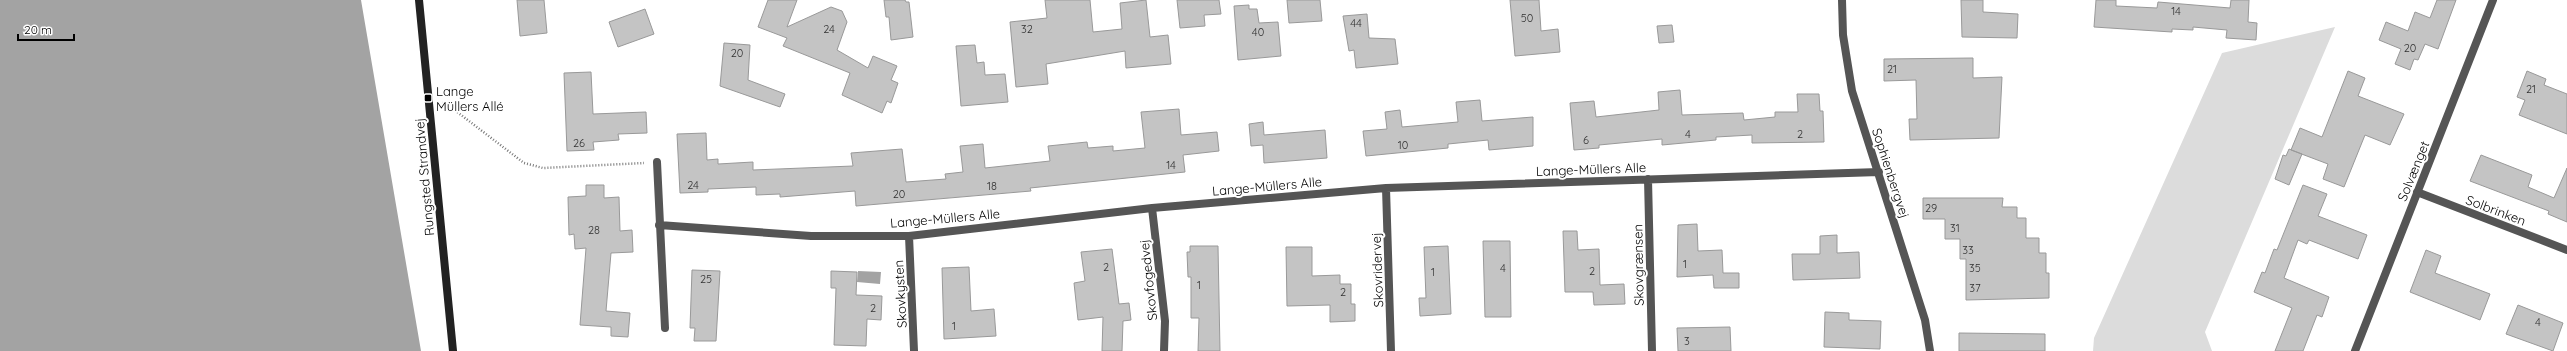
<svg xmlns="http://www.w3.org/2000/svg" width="2567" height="351" viewBox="0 0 2567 351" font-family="Quicksand,sans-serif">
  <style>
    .green { fill: #dcdcdc }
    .water { fill: #a3a3a3 }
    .building { fill: #c4c4c4; stroke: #999 }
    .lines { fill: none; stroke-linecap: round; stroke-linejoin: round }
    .path { stroke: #777; stroke-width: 2.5; stroke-dasharray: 1 2; stroke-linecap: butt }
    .minor { stroke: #555; stroke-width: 8 }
    .secondary { stroke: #222; stroke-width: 8 }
    .poi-dot { fill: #000; stroke: #fff; stroke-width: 1.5 }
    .labels { text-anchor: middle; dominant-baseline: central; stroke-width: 4; stroke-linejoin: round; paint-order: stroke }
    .number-label { font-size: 11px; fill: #313131 }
    .poi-label { font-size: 13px; fill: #000; stroke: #fff; text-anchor: start }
    .street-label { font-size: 13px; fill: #000; stroke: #fff }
  </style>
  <rect width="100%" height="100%" fill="#fff"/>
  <!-- green -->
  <path class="green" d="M2335 27 2205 332 2212 351H2093L2094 338 2222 53Z"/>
  <!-- water -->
  <path class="water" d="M0 0H361L421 351H0Z
    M858 271 881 272 880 284 857 282Z"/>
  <!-- building -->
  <path class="building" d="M517 0H544L547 33 520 36Z
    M768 0H797L787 27 831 7 842 11 847 22 837 50 868 68 873 56 897 66 891 80 898 83 891 103 887 101 882 113 842 95 850 73 783 46 787 38 758 27Z
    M884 0H905L906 2H909L913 37 891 40 889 17H886Z
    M1045 0H1090L1093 32 1122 29 1120 3 1146 0 1150 37 1168 35 1171 64 1126 68 1125 51 1046 64 1048 84 1016 87 1010 22 1047 18Z
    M1177 0H1219L1221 14 1204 15 1205 26 1180 28Z
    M1287 0H1320L1322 21 1289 23Z
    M1510 0H1539L1541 31 1558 29 1560 52 1515 56Z
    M1961 0H1983V12L2018 14 2017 38 1962 37Z
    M2096 0H2116V6L2157 8 2158 2 2230 8 2231 0H2249L2248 22 2257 23 2256 40 2226 38 2227 30 2193 27V30L2172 29V32L2094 27Z
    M2437 0H2456L2438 49 2425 44 2418 60 2414 59 2410 70 2395 64 2401 49 2379 40 2386 22 2408 31 2415 12 2430 18Z
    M1249 5V9H1257L1259 23 1278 22 1281 56 1238 60 1234 6Z
    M645 9 654 34 618 47 609 22Z
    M1367 14 1369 38 1395 39 1398 64 1356 68 1354 50 1349 51 1343 16Z
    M1672 25 1674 42 1659 43 1657 26Z
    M724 43 750 45 748 80 785 94 780 107 720 86Z
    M975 45 977 63 984 62 985 75 1005 74 1008 102 961 106 956 46Z
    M1973 58V78L2002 77 1999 138 1910 140 1909 119H1917L1916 80 1884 81V59Z
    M2348 71 2365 78 2358 96 2404 114 2390 145 2365 135 2344 187 2323 179 2328 164 2291 150 2300 128 2322 137Z
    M2527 71 2546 79 2544 85 2567 94V134L2519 115 2525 100 2517 97Z
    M591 72 593 114 646 112 647 133 618 134 619 140 593 142 594 150 567 151 564 73Z
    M1680 90 1682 115 1743 113 1744 120 1775 117V112H1798L1797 94H1819L1820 111H1823L1824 142 1752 143V135L1716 137V140L1662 145V139L1599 145V148L1574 150 1570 103 1594 101 1596 117 1659 110 1658 92Z
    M1480 100 1482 121 1533 117V146L1489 150 1488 140 1448 144V148L1366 156 1363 131 1387 129 1385 112 1400 110 1402 127 1458 122 1456 102Z
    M1179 109 1181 135 1217 132 1219 151 1183 155 1185 172 1030 188 1031 191 856 206 855 191 780 197V194L756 195V187L708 189V192L680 193 677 134 706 133 707 160 718 159V164L753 162V170L853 166 851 153 902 149 906 182 946 179 945 174 963 172 960 146 983 144 985 168 1050 161 1048 146 1087 142 1088 148 1113 146V151L1145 148 1141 112Z
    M1263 122 1264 135 1325 130 1327 158 1264 163 1263 145 1251 146 1249 124Z
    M2289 149 2302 154 2289 185 2275 179 2283 155 2286 156Z
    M2481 155 2532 175 2528 187 2554 198 2567 168V222L2548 214 2549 211 2470 181Z
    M586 185H604V198L619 197 620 231 632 230 633 252 611 253 606 311 630 313 628 337 611 336V327L580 325 586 248 575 249 574 234 569 235 568 197 586 196Z
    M2303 185 2327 194 2318 216 2367 235 2358 259 2309 240 2307 244 2298 240 2284 278 2329 297 2322 317 2317 315 2303 351H2275L2292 308 2254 292 2262 272 2265 273 2274 249 2277 250Z
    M1923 198H2003L2002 207H2017V218H2026V238H2039V253H2046V273H2049V298L1966 300V259H1960V239H1945V219H1923Z
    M1697 224 1698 251 1722 250 1723 273H1739V288H1714L1713 275 1677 277 1678 225Z
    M1563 231H1577L1578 250 1599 249 1600 285 1624 284 1625 304 1594 305 1593 292H1565Z
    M1837 235V253L1859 252 1860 278 1793 280 1792 254H1820V236Z
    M1483 241H1510L1511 317H1485Z
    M1190 246H1218L1220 351H1198L1199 318H1191V277H1188L1187 252H1190Z
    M1448 246 1451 314 1420 316 1419 298H1426L1424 247Z
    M1286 247H1312V276L1340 275V284H1351V304H1355V321L1330 322V305L1287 306Z
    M1112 249 1119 304 1129 303 1131 320 1123 321 1122 351H1102L1103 317 1078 320 1074 283 1085 281 1081 252Z
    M2426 250 2441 256 2435 273 2490 294 2480 320 2410 292Z
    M969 267 971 311 994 309 996 336 944 339 942 268Z
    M692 270 720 271 716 341H694L695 328H690Z
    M831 271 857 272 856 295 882 296 881 320 867 319 866 346 834 345 836 288H831Z
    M2518 305 2563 323 2553 351 2506 334Z
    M1825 312 1849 313V320L1881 321 1880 349 1824 347Z
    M1730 327 1731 351H1678L1677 328Z
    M1959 333 2045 334V351H1959Z"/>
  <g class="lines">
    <!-- path -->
    <path class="path" d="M442 103 448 105 524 163 543 168 644 163"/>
    <!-- minor -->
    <path class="minor" d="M1842 0 1843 35 1852 91 1925 320 1930 351
      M657 162 665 328
      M1648 179 1652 351
      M1386 188 1391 351
      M2417 192 2567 250
      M1152 208 1165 321 1164 351
      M659 225 811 236H909L1152 208 1386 188 1879 172
      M909 236 914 351
      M2355 351 2493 0"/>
    <!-- secondary -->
    <path class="secondary" d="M419 0 453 351"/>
  </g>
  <!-- markers -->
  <rect class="poi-dot" x="424" y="94" width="8" height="8" rx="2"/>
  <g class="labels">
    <!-- number labels -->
    <g class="number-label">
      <text x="2176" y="11">14</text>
      <text x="1527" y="18">50</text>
      <text x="1356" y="23">44</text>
      <text x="829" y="29">24</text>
      <text x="1027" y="29">32</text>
      <text x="1258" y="32">40</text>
      <text x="2410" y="48">20</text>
      <text x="737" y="53">20</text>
      <text x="1892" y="69">21</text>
      <text x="2531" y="89">21</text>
      <text x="1688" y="134">4</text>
      <text x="1800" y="134">2</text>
      <text x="1586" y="140">6</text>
      <text x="579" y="143">26</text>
      <text x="1403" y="145">10</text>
      <text x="1171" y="165">14</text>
      <text x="693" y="185">24</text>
      <text x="992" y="186">18</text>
      <text x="899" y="194">20</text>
      <text x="1931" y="208">29</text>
      <text x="1955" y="228">31</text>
      <text x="594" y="230">28</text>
      <text x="1968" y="250">33</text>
      <text x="1685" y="264">1</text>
      <text x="1106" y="267">2</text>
      <text x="1503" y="268">4</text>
      <text x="1975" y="268">35</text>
      <text x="1592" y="271">2</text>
      <text x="1433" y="272">1</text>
      <text x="706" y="279">25</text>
      <text x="1199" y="285">1</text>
      <text x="1975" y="288">37</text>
      <text x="1343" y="292">2</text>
      <text x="873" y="308">2</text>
      <text x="2538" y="322">4</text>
      <text x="954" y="326">1</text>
      <text x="1687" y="341">3</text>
    </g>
    <!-- poi labels -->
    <g class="poi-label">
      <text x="436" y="91">Lange<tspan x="436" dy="15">Müllers Allé</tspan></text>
    </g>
    <!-- street labels -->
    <g class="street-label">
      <text transform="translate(1591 169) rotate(-2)">Lange-Müllers Alle</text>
      <text transform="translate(2413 171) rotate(-68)">Solvænget</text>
      <text transform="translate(1891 173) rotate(72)">Sophienbergvej</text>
      <text transform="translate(424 177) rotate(-95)">Rungsted Strandvej</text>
      <text transform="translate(1267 186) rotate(-5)">Lange-Müllers Alle</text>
      <text transform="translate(2496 210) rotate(21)">Solbrinken</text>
      <text transform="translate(945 218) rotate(-5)">Lange-Müllers Alle</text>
      <text transform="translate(1638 265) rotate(-91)">Skovgrænsen</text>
      <text transform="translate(1377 270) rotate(-92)">Skovridervej</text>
      <text transform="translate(1148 280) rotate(-96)">Skovfogedvej</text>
      <text transform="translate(900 294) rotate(-93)">Skovkysten</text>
    </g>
  </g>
  <!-- scale -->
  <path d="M18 34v6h56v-6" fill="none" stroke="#000000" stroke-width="2"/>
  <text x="24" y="34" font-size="12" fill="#000000" stroke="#ffffff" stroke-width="3" paint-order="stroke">20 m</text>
</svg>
